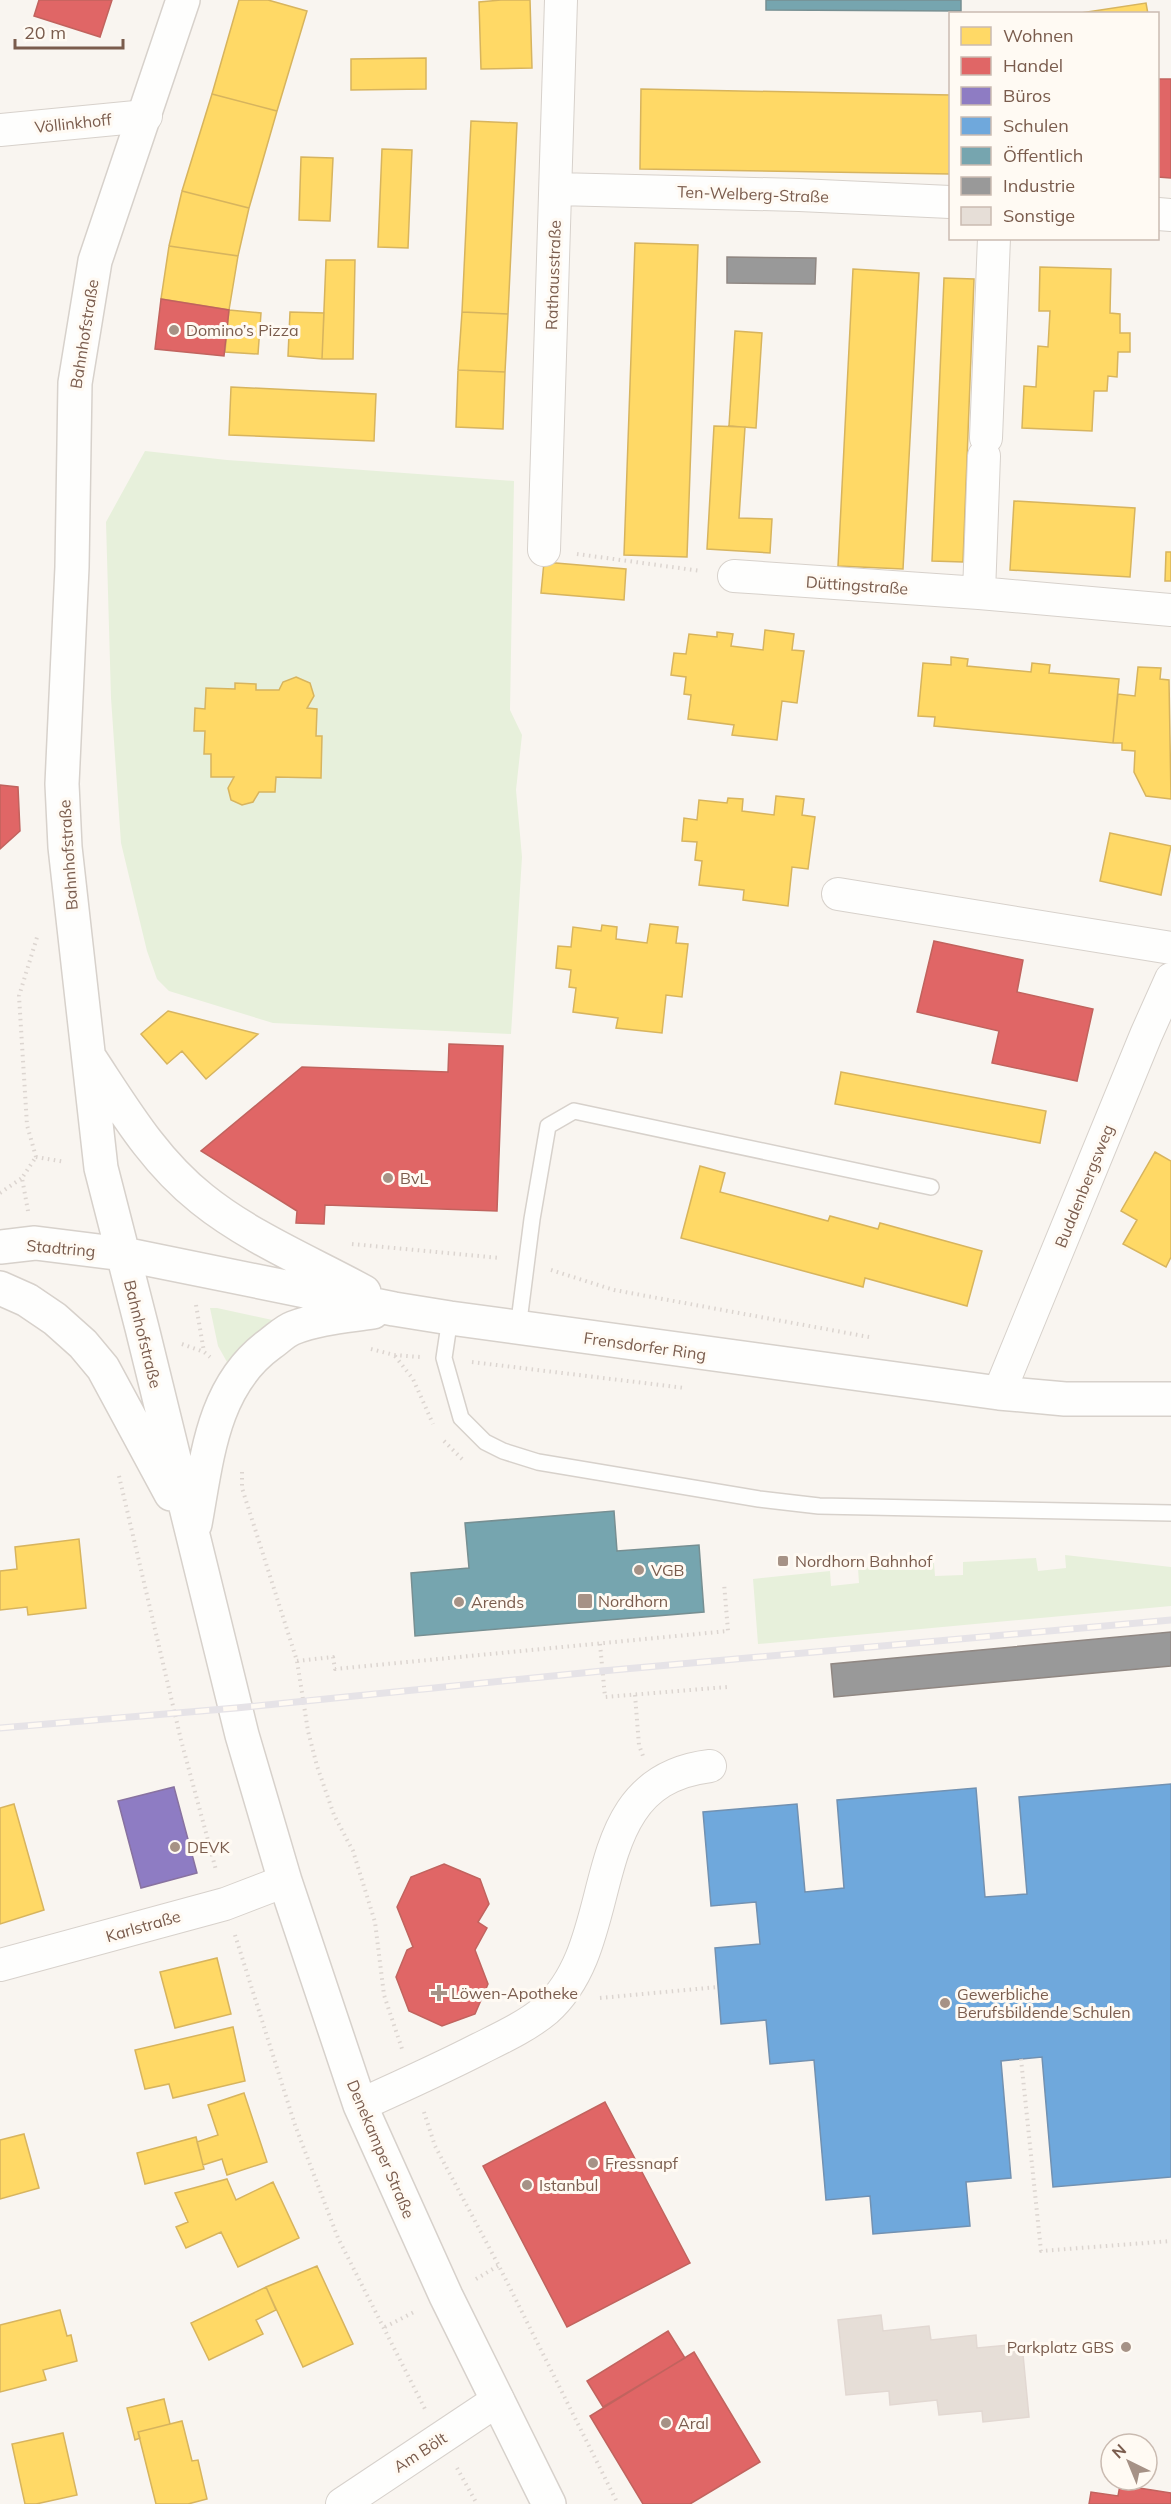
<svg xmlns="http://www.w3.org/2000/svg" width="1171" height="2504" viewBox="0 0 1171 2504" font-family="Mulish,sans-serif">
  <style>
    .green { fill: #e7f0db }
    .homes { fill: #ffd966; stroke: #d7b45e; stroke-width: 1.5 }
    .shops { fill: #e06666; stroke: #c1635e; stroke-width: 1.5 }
    .offices { fill: #8e7cc3; stroke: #8872a0; stroke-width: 1.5 }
    .schools { fill: #6fa8dc; stroke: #7291b1; stroke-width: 1.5 }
    .public { fill: #76a5af; stroke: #778f92; stroke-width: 1.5 }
    .industry { fill: #999; stroke: #908782; stroke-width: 1.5 }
    .building { fill: #e6ded7; stroke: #e2d8d2; stroke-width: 1.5 }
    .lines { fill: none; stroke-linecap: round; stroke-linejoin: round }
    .service-casing { stroke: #d7d1cb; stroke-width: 18 }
    .minor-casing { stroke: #d7d1cb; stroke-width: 34 }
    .tertiary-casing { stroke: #d7d1cb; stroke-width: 36 }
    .path { stroke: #dcd5d0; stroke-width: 4; stroke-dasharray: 1.5 4.5; stroke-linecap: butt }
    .service { stroke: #fefefd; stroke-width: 15 }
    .minor { stroke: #fefefd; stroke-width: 32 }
    .tertiary { stroke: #fefefd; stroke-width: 33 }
    .rail-casing { stroke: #e6e3e7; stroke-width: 7 }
    .rail { stroke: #fffaf3; stroke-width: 4.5; stroke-dasharray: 14; stroke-linecap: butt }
    .poi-dot { fill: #a69286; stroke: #fffaf3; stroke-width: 2 }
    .labels { text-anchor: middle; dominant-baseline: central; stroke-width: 6; stroke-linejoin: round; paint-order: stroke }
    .street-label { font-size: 16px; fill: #7a5c4d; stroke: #fffaf3 }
    .poi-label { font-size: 16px; fill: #7a5c4d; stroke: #fffaf3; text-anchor: start }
  </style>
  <rect width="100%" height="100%" fill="#f9f5f0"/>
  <!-- green -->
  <path class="green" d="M145 451 227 460 514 481 510 710 522 735 516 790 522 857 511 1034 273 1023 169 991 157 979 147 951 121 843 111 698 106 522Z
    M210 1308H217L277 1321 248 1342 227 1362 218 1346Z
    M1065 1555 1171 1567V1606L758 1644 753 1579 830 1571 831 1586 859 1583 858 1568 934 1563 935 1576 963 1575V1562L1036 1558 1038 1571 1066 1568Z"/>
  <!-- homes -->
  <path class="homes" d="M239 0H268L307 11 277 111 212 94Z
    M501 0H530L532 68 481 69 479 2Z
    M1146 3 1148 14H1074Z
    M426 58V89L351 90V59Z
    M641 89 950 95V174L640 169Z
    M212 94 277 111 249 208 182 191Z
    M471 121 517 123 508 314 462 312Z
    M382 149 412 150 408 248 378 247Z
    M301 157 333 158 330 221 299 220Z
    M182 191 249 208 238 256 169 246Z
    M635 243 698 245 687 557 624 555Z
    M169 246 238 256 229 310 161 299Z
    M326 260H355L353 359H322Z
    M1040 267 1111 269 1110 313 1120 314V333H1130V352H1118L1117 377 1108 376 1107 391H1094L1092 431 1022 428 1024 386 1036 387 1038 346 1048 347 1050 311H1039Z
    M853 269 919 273 903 569 838 566Z
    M944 278 974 279 963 562 932 561Z
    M229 310 261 313 258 354 225 352Z
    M290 312 324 313 322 359 288 356Z
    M462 312 508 314 505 372 458 370Z
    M735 331 762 333 756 428 729 426Z
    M458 370 505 372 503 429 456 427Z
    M231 387 376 394 374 441 229 435Z
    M714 426 745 427 739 518 772 519 770 553 707 549Z
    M1014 501 1135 508 1130 577 1010 570Z
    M1166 552H1171V581H1165Z
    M544 562 626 569 624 600 541 593Z
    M765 630 794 634 792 650 804 651 797 703 782 701 777 740 732 735 734 725 688 719 691 695 684 694 686 677 671 675 674 653 686 654 689 634 717 637V632L733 634 731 646 763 650Z
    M951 657 968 659 967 666 1031 672 1032 663 1050 665 1049 673 1119 679 1113 743 934 726 935 717 918 716 923 663 951 665Z
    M1138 667 1161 668 1160 679 1169 680 1171 799 1146 796 1134 772 1135 751 1122 750V743H1113L1118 694 1135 696Z
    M296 677 310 683 314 696 307 708 317 709 316 736H322L321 778 276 777 275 792H259L253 802 242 805 231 800 228 788 234 777H211V754H204L205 731H194L195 708 205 709 206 688 235 689V683L256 684V690H279L283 682Z
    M776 796 804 799 802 815 815 817 808 869 792 867 788 906 743 900 744 890 699 885 702 861 695 860 697 842 682 841 684 818 697 820 699 800 727 803 728 798 743 799 742 811 774 815Z
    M1110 833 1171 846 1161 895 1100 881Z
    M650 924 678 927 676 943 688 944 682 997 666 995 662 1033 616 1028 618 1018 573 1012 576 988 569 987 571 970 556 968 558 946 571 947 573 927 601 931 602 925 617 927 616 939 647 943Z
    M168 1011 258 1034 206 1079 182 1051 167 1064 141 1034Z
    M841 1072 1046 1111 1040 1143 835 1104Z
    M1155 1152 1171 1161V1257L1166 1267 1123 1244 1137 1220 1121 1211Z
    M700 1166 725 1173 720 1192 828 1221 830 1216 878 1229 880 1223 982 1251 967 1306 865 1278 863 1287 681 1238Z
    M79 1539 86 1608 28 1615 27 1607 0 1610V1571L17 1569 15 1547Z
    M14 1804 44 1910 0 1924V1808Z
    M217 1958 231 2014 175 2028 160 1972Z
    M233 2027 245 2081 173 2098 169 2084 145 2089 135 2050Z
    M244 2093 267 2162 227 2175 222 2159 203 2165 197 2142 218 2135 208 2105Z
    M24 2134 39 2188 0 2199V2140Z
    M196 2137 204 2169 145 2184 137 2153Z
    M227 2179 236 2200 273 2182 299 2238 238 2267 221 2232 186 2248 176 2227 188 2222 175 2193Z
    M317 2266 353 2344 303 2367 266 2287Z
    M266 2287 276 2310 256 2320 263 2334 209 2360 191 2323Z
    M60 2310 67 2336 71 2335 77 2361 43 2370 46 2380 0 2392V2325Z
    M164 2399 170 2424 138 2432 140 2438 135 2440 127 2408Z
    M182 2421 192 2461 198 2460 207 2499 188 2504H156L138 2432Z
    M63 2433 77 2495 36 2504H25L12 2444Z"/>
  <!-- shops -->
  <path class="shops" d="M39 0H112L100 37 34 16Z
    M1158 79H1171V178L1158 177Z
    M161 299 229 310 224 356 155 349Z
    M0 785 18 787 20 831 0 849Z
    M934 941 1023 960 1017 992 1093 1009 1077 1081 992 1063 999 1031 917 1012Z
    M449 1044 503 1046 497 1211 325 1205 324 1224 296 1223 297 1211 201 1151 302 1067 448 1072Z
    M444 1864 480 1879 489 1904 478 1922 487 1928 475 1950 488 1984 475 2014 442 2026 409 2011 396 1977 407 1950 413 1947 397 1907 411 1877Z
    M605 2102 690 2263 567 2327 483 2166Z
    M668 2331 685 2358 603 2407 587 2381Z
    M694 2352 760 2462 690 2504H643L590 2416Z
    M1120 2485 1171 2493V2504H1089L1091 2492 1118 2496Z"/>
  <!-- offices -->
  <path class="offices" d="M174 1787 197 1873 141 1888 118 1801Z"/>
  <!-- schools -->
  <path class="schools" d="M1171 1784V2177L1053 2187 1042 2057 1001 2061 1011 2178 966 2182 970 2226 873 2234 870 2196 826 2200 814 2060 770 2064 766 2020 721 2024 715 1948 760 1944 756 1902 711 1906 703 1812 797 1804 805 1892 844 1888 837 1800 976 1788 985 1897 1027 1894 1019 1797Z"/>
  <!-- public -->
  <path class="public" d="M766 0H961V11L766 10Z
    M614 1511 617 1551 699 1545 704 1612 415 1636 411 1573 469 1568 465 1523Z"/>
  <!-- industry -->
  <path class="industry" d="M727 257 816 258 815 284 727 283Z
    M1171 1632V1666L834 1697 831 1664Z"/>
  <!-- building -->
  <path class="building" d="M881 2315 883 2331 929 2326 931 2340 976 2335 977 2348 1022 2344 1029 2417 983 2422 982 2411 939 2415 937 2400 890 2405 889 2391 846 2395 838 2320Z"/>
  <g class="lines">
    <!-- service casing -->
    <g class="service-casing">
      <path id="service" d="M450 1318 444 1358 461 1418 485 1442 503 1451 538 1462 759 1499 819 1506 1171 1513
        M518 1329 532 1219 548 1126 574 1111 931 1187"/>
    </g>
    <!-- minor casing -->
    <g class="minor-casing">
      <path id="minor" d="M0 130 146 116
        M556 189 799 195 950 202
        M1158 214 1171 215
        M986 438 994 238
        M544 550 561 0
        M734 576 979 593 1171 610
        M979 593 984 456
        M838 894 1171 948
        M999 1393 1146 1035 1171 979
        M0 1965 225 1904 285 1881
        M360 2105C400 2087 440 2069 479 2049 501 2038 527 2026 546 2010 626 1939 576 1782 710 1766
        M342 2504 498 2400"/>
    </g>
    <!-- tertiary casing -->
    <g class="tertiary-casing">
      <path id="tertiary" d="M183 0 95 261 75 383 72 567 62 784 65 847 101 1168 142 1328 242 1735 285 1881 360 2105 446 2296 549 2504
        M91 1060C124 1110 154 1161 202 1199 249 1237 311 1263 364 1292
        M0 1247 35 1243 123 1254 394 1309 450 1318 999 1393 1065 1399H1171
        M0 1288 27 1300 55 1319 83 1344 103 1368 171 1494
        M195 1524C207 1459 212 1386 270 1344 277 1339 285 1331 293 1328 318 1318 347 1316 373 1312"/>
    </g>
    <!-- path -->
    <path class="path" d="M577 554 701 571
      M36 1157 27 1125 19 996 38 934
      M36 1157 65 1162
      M0 1193 22 1178
      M28 1211 22 1178 36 1157
      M352 1244 500 1258
      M551 1270 614 1290 869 1337
      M196 1305 204 1352
      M182 1344 204 1352 210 1357
      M371 1349 394 1355 420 1357
      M395 1356 413 1379 433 1424
      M472 1362 685 1388
      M444 1441 464 1461
      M242 1472V1488L297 1661 308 1731 317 1766 334 1815 353 1851 375 1922 384 1995 402 2049
      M119 1476 181 1740 216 1870
      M600 1644 605 1697 727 1687
      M297 1661 333 1657 335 1669 728 1631 724 1583
      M635 1695 639 1745 643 1756
      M235 1935 295 2125 338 2238 425 2409
      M600 1998 718 1987
      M1021 2059 1041 2251 1171 2241
      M424 2112 435 2146 499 2266 618 2504
      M476 2279 498 2266
      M385 2327 414 2312
      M457 2468 477 2504"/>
    <!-- service -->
    <use href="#service" class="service"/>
    <!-- minor -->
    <use href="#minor" class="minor"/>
    <!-- tertiary -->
    <use href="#tertiary" class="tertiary"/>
    <!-- rail casing -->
    <g class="rail-casing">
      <path id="rail" d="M0 1728 236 1708 602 1671 1171 1620"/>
    </g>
    <!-- rail -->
    <use href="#rail" class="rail"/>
  </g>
  <!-- markers -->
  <g class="poi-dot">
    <circle cx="174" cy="330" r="6"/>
    <circle cx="388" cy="1178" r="6"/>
    <rect x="777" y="1555" width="12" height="12" rx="3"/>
    <circle cx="639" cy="1570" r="6"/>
    <rect x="577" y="1593" width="16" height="16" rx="3"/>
    <circle cx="459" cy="1602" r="6"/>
    <circle cx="175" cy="1847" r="6"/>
    <path d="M436 1984h6v6h6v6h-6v6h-6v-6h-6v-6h6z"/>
    <circle cx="945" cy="2003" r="6"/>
    <circle cx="593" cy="2163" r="6"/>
    <circle cx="527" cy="2185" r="6"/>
    <circle cx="1126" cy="2347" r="6"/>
    <circle cx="666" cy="2423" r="6"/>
  </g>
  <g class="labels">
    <!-- street labels -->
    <g class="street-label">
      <text transform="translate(73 123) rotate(-6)">Völlinkhoff</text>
      <text transform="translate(753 194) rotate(2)">Ten-Welberg-Straße</text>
      <text transform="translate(553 275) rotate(-88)">Rathausstraße</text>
      <text transform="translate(84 334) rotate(-81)">Bahnhofstraße</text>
      <text transform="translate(857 585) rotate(4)">Düttingstraße</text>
      <text transform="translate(68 855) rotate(-94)">Bahnhofstraße</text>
      <text transform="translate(1084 1186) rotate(-68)">Buddenbergsweg</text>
      <text transform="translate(61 1248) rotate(5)">Stadtring</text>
      <text transform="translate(143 1334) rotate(76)">Bahnhofstraße</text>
      <text transform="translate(645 1346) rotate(8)">Frensdorfer Ring</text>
      <text transform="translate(143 1926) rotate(-16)">Karlstraße</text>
      <text transform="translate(381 2149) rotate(67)">Denekamper Straße</text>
      <text transform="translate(420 2452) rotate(-33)">Am Bölt</text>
    </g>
    <!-- poi labels -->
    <g class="poi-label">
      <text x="186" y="330">Domino’s Pizza</text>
      <text x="400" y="1178">BvL</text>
      <text x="795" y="1561">Nordhorn Bahnhof</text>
      <text x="651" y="1570">VGB</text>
      <text x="598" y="1601">Nordhorn</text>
      <text x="471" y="1602">Arends</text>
      <text x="187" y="1847">DEVK</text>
      <text x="451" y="1993">Löwen-Apotheke</text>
      <text x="957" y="1994">Gewerbliche<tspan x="957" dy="18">Berufsbildende Schulen</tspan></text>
      <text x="605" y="2163">Fressnapf</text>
      <text x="539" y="2185">Istanbul</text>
      <text x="1114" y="2347" text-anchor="end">Parkplatz GBS</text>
      <text x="678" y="2423">Aral</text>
    </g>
  </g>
  <!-- legend -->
  <rect x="949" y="12" width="210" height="228" fill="#fffaf3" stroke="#cabbb1" stroke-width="1.5"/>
  <rect x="961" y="27" width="30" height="18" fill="#ffd966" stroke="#cabbb1" stroke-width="1.5"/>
  <text x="1003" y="42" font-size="18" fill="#7a5c4d">Wohnen</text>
  <rect x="961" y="57" width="30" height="18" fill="#e06666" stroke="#cabbb1" stroke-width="1.5"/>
  <text x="1003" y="72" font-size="18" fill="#7a5c4d">Handel</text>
  <rect x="961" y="87" width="30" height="18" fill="#8e7cc3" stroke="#cabbb1" stroke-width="1.5"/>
  <text x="1003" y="102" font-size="18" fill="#7a5c4d">Büros</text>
  <rect x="961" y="117" width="30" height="18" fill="#6fa8dc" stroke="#cabbb1" stroke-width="1.5"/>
  <text x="1003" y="132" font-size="18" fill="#7a5c4d">Schulen</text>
  <rect x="961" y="147" width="30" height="18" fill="#76a5af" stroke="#cabbb1" stroke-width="1.5"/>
  <text x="1003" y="162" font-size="18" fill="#7a5c4d">Öffentlich</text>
  <rect x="961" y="177" width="30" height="18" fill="#999999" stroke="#cabbb1" stroke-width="1.5"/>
  <text x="1003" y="192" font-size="18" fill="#7a5c4d">Industrie</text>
  <rect x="961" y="207" width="30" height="18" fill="#e6ded7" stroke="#cabbb1" stroke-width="1.5"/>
  <text x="1003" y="222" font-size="18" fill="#7a5c4d">Sonstige</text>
  <!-- north arrow -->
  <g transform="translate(1129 2462) rotate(317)"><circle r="28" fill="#fffaf3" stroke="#cabbb1" stroke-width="1.5"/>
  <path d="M0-4.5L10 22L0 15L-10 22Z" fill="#a69286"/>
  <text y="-9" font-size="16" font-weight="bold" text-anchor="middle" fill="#7a5c4d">N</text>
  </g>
  <!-- scale -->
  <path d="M15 39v9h108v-9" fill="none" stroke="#7a5c4d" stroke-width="3"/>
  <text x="24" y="39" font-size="18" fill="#7a5c4d" stroke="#fffaf3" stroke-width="4.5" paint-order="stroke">20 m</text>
</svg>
